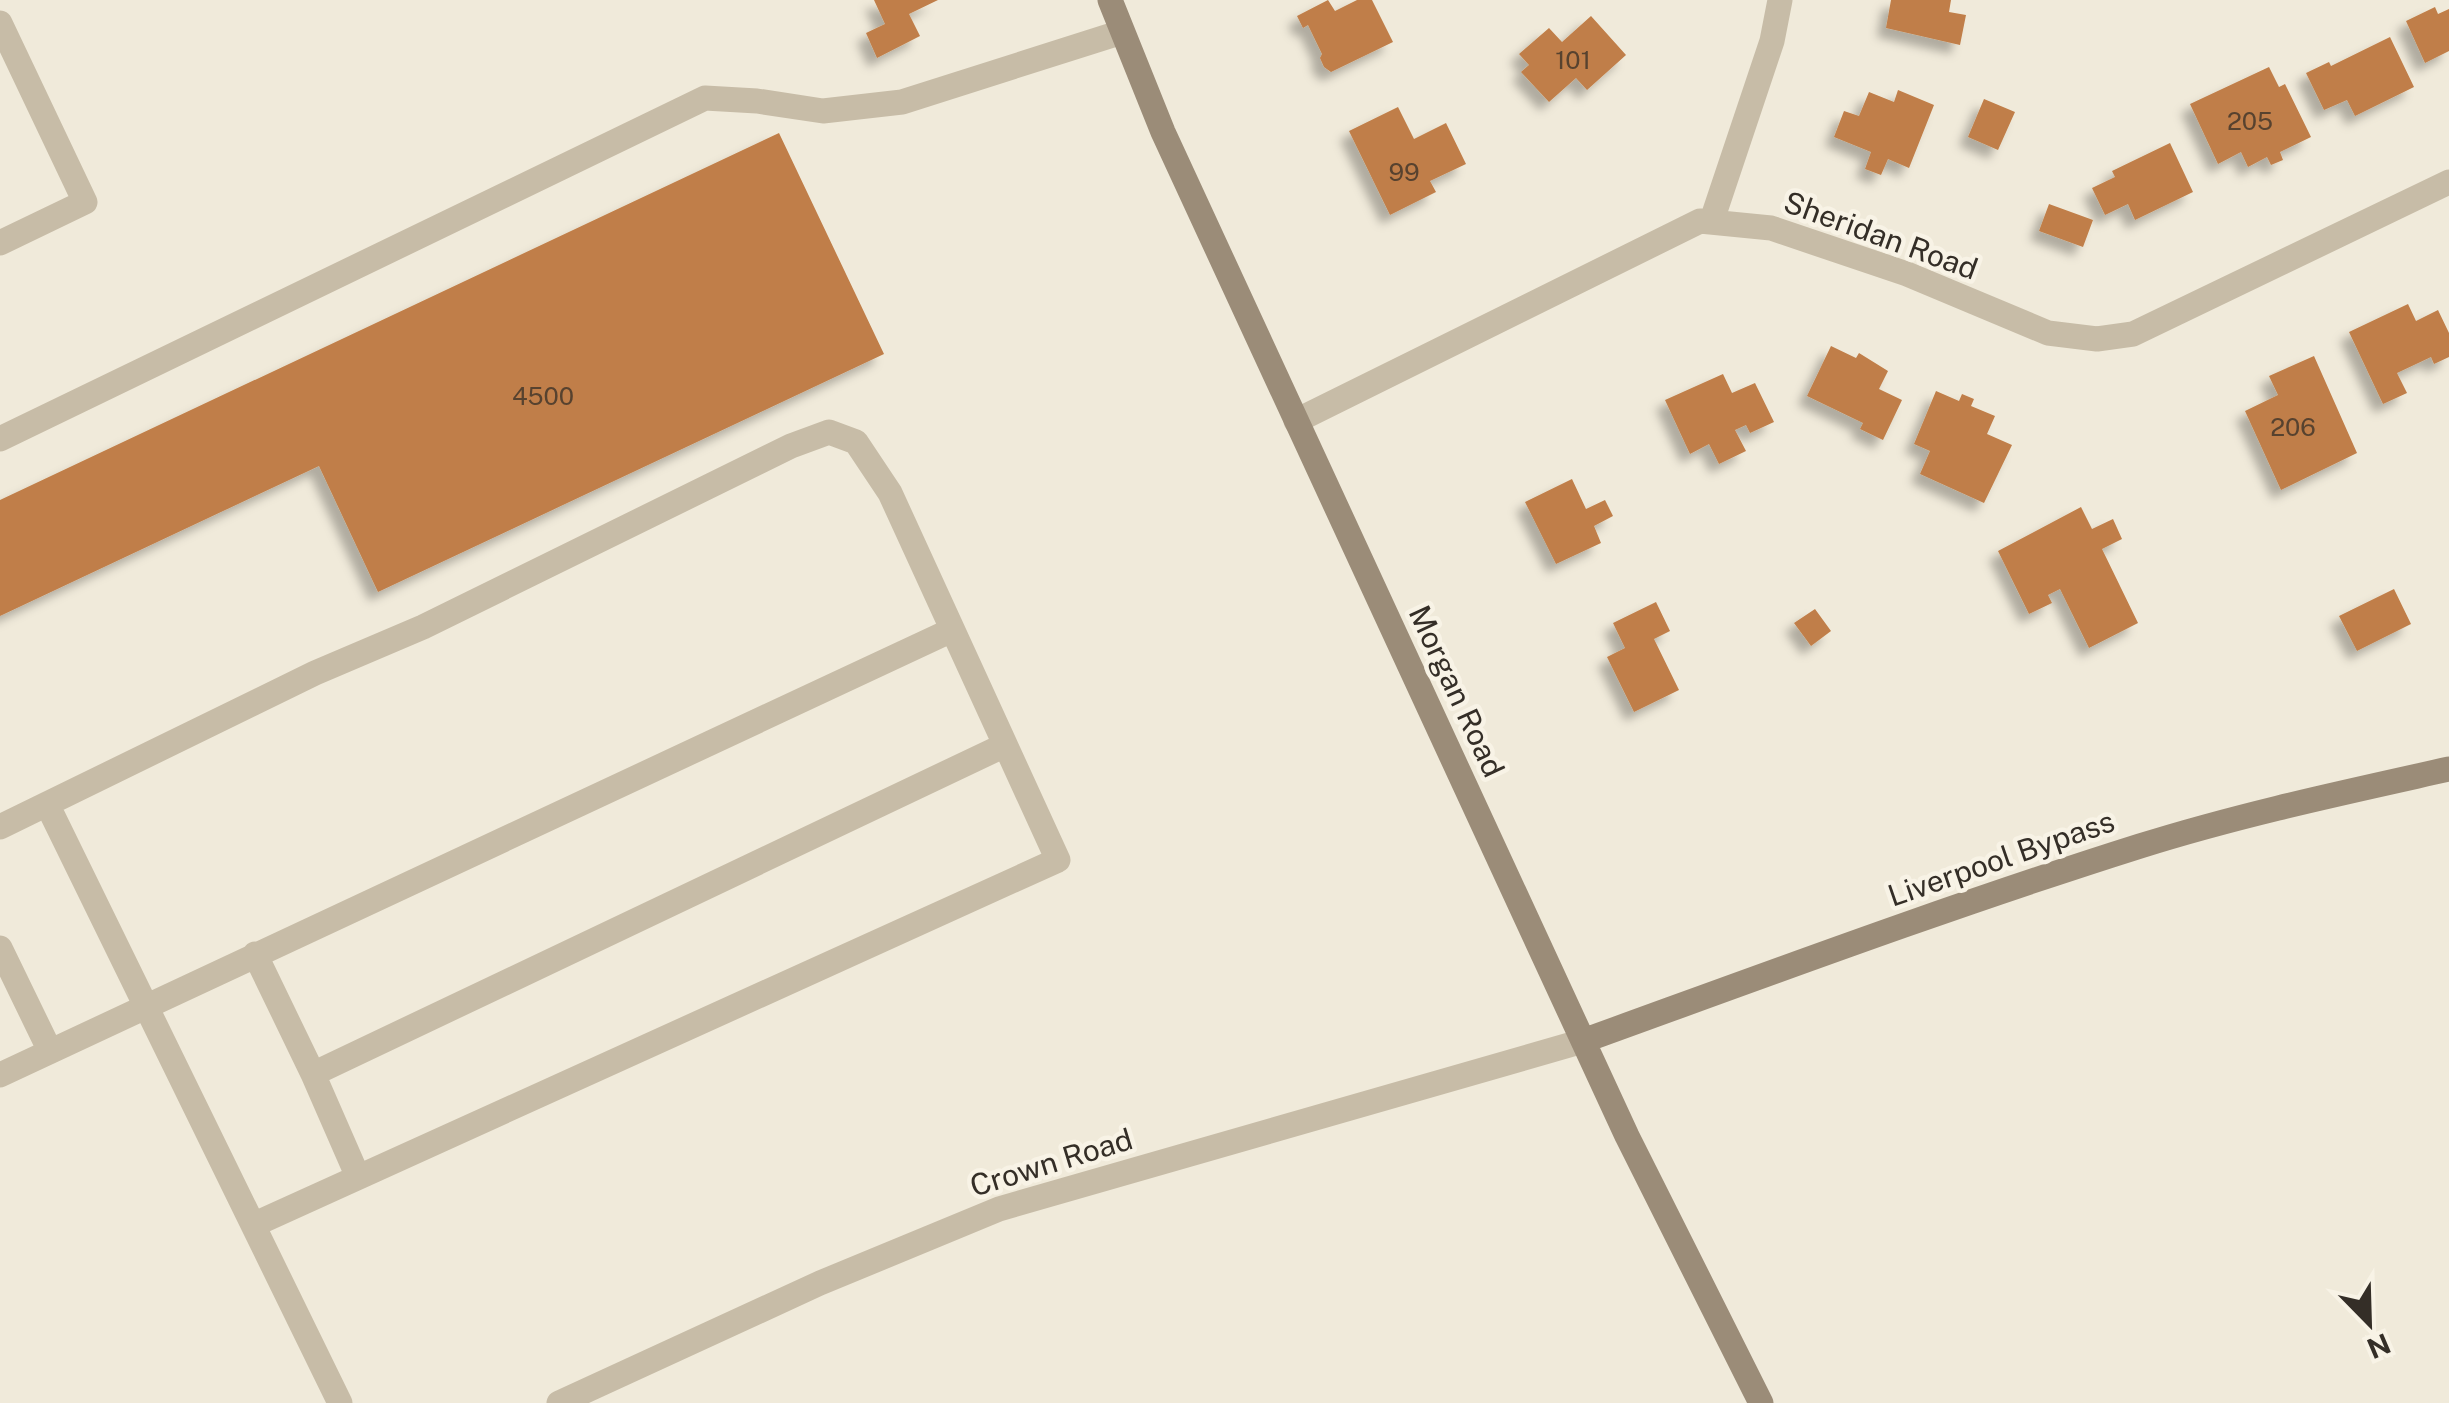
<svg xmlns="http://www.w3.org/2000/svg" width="2449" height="1403" viewBox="0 0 2449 1403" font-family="'Public Sans',sans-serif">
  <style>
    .building { fill: #c07e48; filter: url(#shadow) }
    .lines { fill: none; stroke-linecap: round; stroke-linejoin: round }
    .lane { stroke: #c7bca7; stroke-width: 25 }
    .street { stroke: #c7bca7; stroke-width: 25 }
    .secondary { stroke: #9b8c78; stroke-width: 25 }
    .labels { text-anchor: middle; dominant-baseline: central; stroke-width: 9; stroke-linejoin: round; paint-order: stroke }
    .number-label { font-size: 25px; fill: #57422f }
    .street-label { font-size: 30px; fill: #342e27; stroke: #f8f3e6 }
  </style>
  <defs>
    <filter id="shadow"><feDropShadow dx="-9" dy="9" stdDeviation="5" flood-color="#0004"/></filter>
  </defs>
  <rect width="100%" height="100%" fill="#f0eada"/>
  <!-- building -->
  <path class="building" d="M874 0H938L909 14 920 36 877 58 866 33 885 24Z
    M1328 0 1335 11 1357 0H1372L1393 42 1331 72 1324 67 1320 58 1322 54 1308 25 1303 28 1297 16Z
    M1891 0H1951L1949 12 1966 15 1960 45 1886 28Z
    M2435 7 2438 14 2449 9V51L2425 63 2406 21Z
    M1591 16 1626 55 1587 90 1576 78 1549 102 1521 72 1529 65 1519 54 1549 28 1562 42Z
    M2390 37 2414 87 2355 116 2347 100 2324 110 2306 73 2329 62 2331 66Z
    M2269 67 2279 87 2285 84 2311 137 2280 152 2283 160 2271 165 2267 157 2248 167 2241 152 2218 164 2190 104Z
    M1898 90 1934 105 1909 168 1888 159 1881 175 1865 169 1871 152 1834 137 1844 111 1859 116 1869 92 1894 102Z
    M1984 99 2015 112 1998 150 1968 137Z
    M1398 107 1414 139 1446 123 1466 164 1430 181 1436 192 1390 215 1349 131Z
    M779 133 884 354 378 592 319 466 0 616V500Z
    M2170 143 2193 192 2135 220 2128 204 2105 215 2092 188 2115 177 2112 171Z
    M2049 204 2093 220 2083 247 2039 231Z
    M2408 304 2416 321 2438 310 2449 333V357L2434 364 2431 357 2397 373 2407 393 2383 404 2349 332Z
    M1831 346 1856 358 1859 353 1888 371 1879 389 1902 400 1883 440 1860 429 1863 423 1807 396Z
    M2314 356 2357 453 2281 490 2245 411 2278 395 2269 376Z
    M1723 374 1732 393 1755 383 1774 422 1750 433 1746 425 1735 430 1746 451 1719 464 1709 444 1690 454 1665 400Z
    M1936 391 1959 401 1962 394 1974 399 1971 406 1995 416 1987 434 2012 445 1984 503 1920 474 1930 451 1914 444Z
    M1572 479 1586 509 1605 500 1613 516 1594 526 1601 543 1556 564 1525 502Z
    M2081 507 2092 529 2113 519 2122 539 2102 549 2138 623 2089 648 2060 589 2048 595 2052 603 2029 614 1998 551Z
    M2394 589 2411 624 2357 651 2339 616Z
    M1656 602 1670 631 1654 639 1679 690 1634 712 1607 657 1625 648 1613 623Z
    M1815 609 1831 631 1811 646 1794 623Z"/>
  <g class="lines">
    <!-- lane -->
    <path class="lane" d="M0 23 85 202 0 243
      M0 439 705 98 757 101 823 111 902 102 1122 32
      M47 804 253 1225
      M0 827 315 673 423 627 791 446 829 432 856 442 890 493 1058 860 253 1225 340 1403
      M0 948 50 1051
      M255 954 313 1074
      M0 1075 952 630
      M358 1177 313 1074 1005 745"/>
    <!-- street -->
    <path class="street" d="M1712 220 1772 41 1780 0
      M1296 421 1700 221 1771 228 1907 274 2048 333 2097 339 2133 334 2449 182
      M559 1403 820 1283 999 1209 1583 1041"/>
    <!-- secondary -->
    <path class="secondary" d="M1110 0 1163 132 1627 1136 1761 1403
      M1583 1041C1768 974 1953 905 2140 846 2242 814 2346 792 2449 769"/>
  </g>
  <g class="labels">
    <!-- number labels -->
    <g class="number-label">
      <text x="1573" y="60">101</text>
      <text x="2250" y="121">205</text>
      <text x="1404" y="172">99</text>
      <text x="543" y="396">4500</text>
      <text x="2293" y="427">206</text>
    </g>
    <!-- street labels -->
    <g class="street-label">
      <text transform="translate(1881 235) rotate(20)">Sheridan Road</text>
      <text transform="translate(1457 691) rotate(65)">Morgan Road</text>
      <text transform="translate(2001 858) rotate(-19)">Liverpool Bypass</text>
      <text transform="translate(1051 1162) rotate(-17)">Crown Road</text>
    </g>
  </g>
  <!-- north arrow -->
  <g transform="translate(2369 1323) rotate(157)" stroke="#f8f3e6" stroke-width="8" paint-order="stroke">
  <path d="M0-8L18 38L0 25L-18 38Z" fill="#342e27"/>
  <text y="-15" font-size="28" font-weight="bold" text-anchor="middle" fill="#342e27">N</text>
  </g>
</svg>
